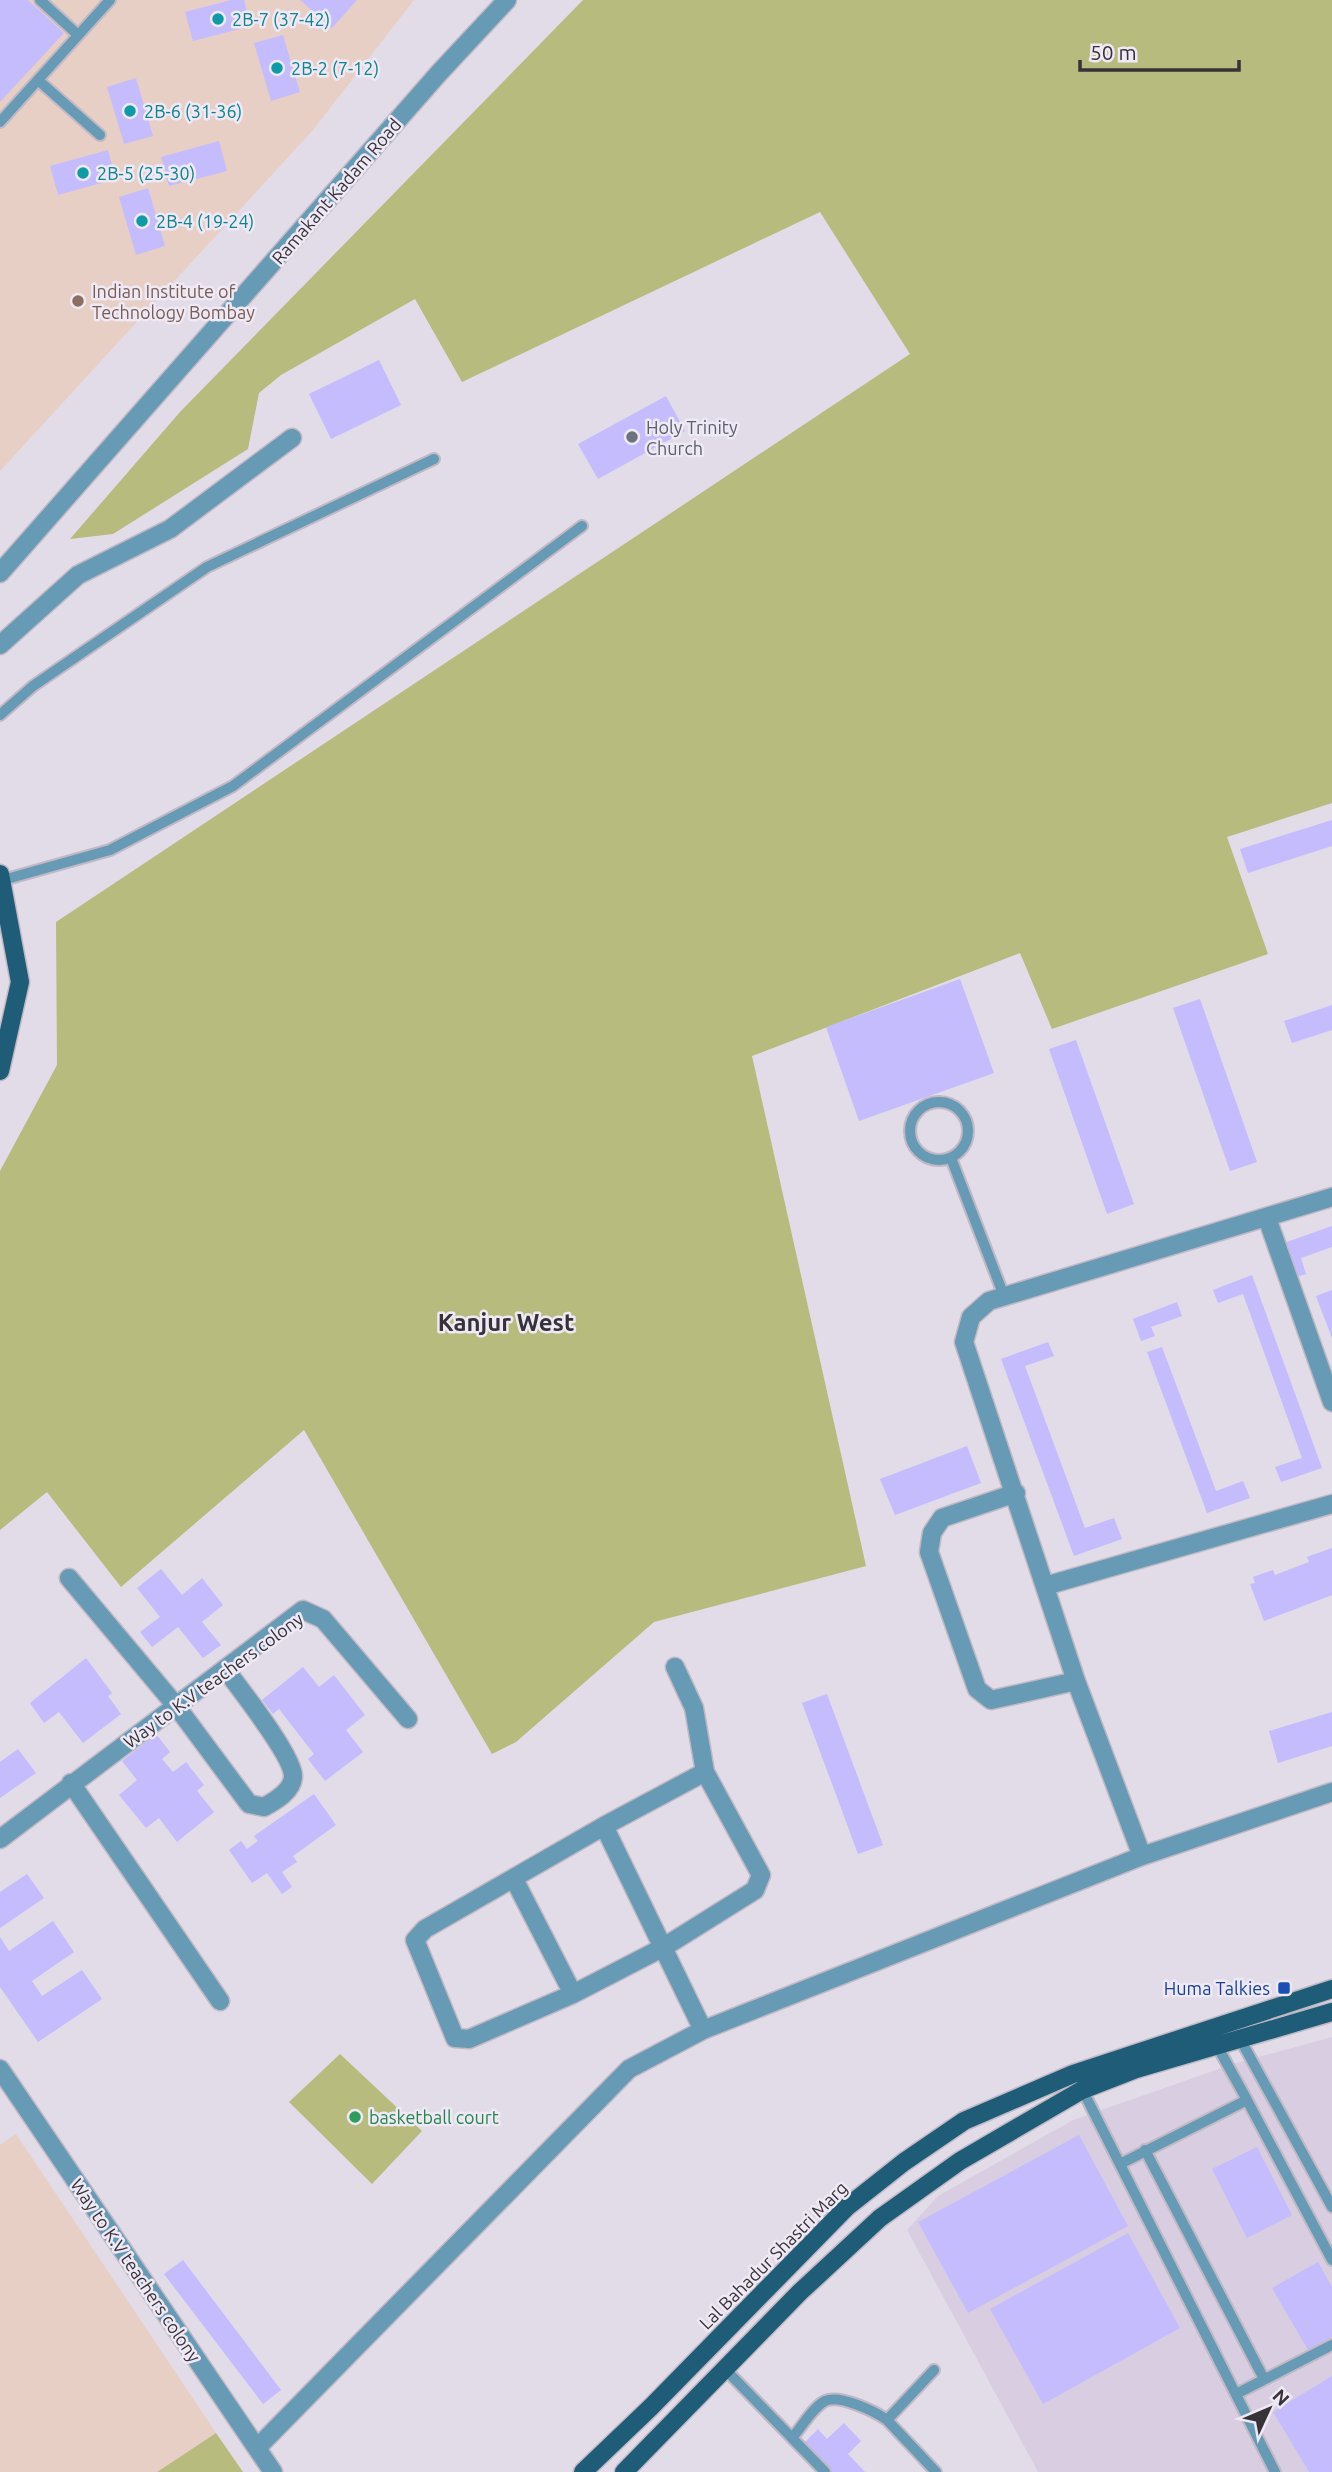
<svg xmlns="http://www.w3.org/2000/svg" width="1332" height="2472" viewBox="0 0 1332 2472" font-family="Ubuntu,sans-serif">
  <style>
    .built { fill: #d9cee1 }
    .education { fill: #e7cfc6 }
    .green { fill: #b8bb7e }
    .building { fill: #c4bcfd }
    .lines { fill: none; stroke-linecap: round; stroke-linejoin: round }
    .lane-casing { stroke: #c0b9c5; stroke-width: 14 }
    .street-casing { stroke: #c0b9c5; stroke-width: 21 }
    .primary-casing { stroke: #c0b9c5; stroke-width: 21 }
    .lane { stroke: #679ab5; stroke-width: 10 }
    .street { stroke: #679ab5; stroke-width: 18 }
    .primary { stroke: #1e5c77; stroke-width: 18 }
    .culture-dot { fill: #0f9aa8; stroke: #efe8f5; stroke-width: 2.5 }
    .education-dot { fill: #8d6e63; stroke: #efe8f5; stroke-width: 2.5 }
    .worship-dot { fill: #6b7280; stroke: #efe8f5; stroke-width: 2.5 }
    .transit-dot { fill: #1a4fb4; stroke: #efe8f5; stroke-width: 2.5 }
    .leisure-dot { fill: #2e9e5b; stroke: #efe8f5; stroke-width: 2.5 }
    .labels { text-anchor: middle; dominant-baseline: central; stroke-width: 5; stroke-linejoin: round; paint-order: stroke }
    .culture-label { font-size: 18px; fill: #0d838f; stroke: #efe8f5; text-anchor: start }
    .street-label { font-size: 18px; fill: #363338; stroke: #efe8f5 }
    .education-label { font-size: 18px; fill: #785e54; stroke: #efe8f5; text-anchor: start }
    .worship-label { font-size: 18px; fill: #5b616d; stroke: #efe8f5; text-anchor: start }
    .transit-label { font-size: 18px; fill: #164399; stroke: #efe8f5; text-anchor: end }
    .leisure-label { font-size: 18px; fill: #27864d; stroke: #efe8f5; text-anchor: start }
    .district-label { font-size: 24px; font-weight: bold; fill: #363338; stroke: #efe8f5 }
  </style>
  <rect width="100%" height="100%" fill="#e2dbe8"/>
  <!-- built -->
  <path class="built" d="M1332 2037V2472H1038L907 2230 938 2196 1073 2120 1233 2064Z"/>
  <!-- education -->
  <path class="education" d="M0 0H414L313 130 0 471Z
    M16 2134 216 2433 157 2472H0V2145Z"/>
  <!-- green -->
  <path class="green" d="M583 0H1332V803L1227 837 1268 954 1052 1029 1020 953 752 1056 866 1566 654 1622 516 1742 492 1754 304 1430 121 1587 47 1492 0 1530V1171L57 1065 56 922 910 354 820 212 462 382 415 299 281 375 259 393 248 449 113 534 70 539 180 412Z
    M340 2054 422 2131 372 2184 289 2102Z
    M216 2433 243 2472H157Z"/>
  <!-- building -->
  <path class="building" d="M0 0H28L64 33 0 102Z
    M231 0H244L251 26 193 41 185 12Z
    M300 0H357L332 28Z
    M283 35 300 92 271 101 254 43Z
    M136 78 153 136 124 144 107 87Z
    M219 141 227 171 169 186 161 157Z
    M108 150 116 179 58 195 50 166Z
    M148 188 165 246 136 255 119 197Z
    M379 360 401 405 331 439 309 394Z
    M666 396 685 431 598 479 578 444Z
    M1332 820V846L1248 873 1240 849Z
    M960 979 994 1073 859 1121 826 1027Z
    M1200 999 1257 1162 1230 1171 1173 1008Z
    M1332 1005V1030L1292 1043 1284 1021Z
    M1076 1040 1134 1204 1107 1214 1049 1049Z
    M1332 1226V1247L1301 1258 1306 1274 1296 1277 1284 1243Z
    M1252 1275 1322 1468 1281 1482 1275 1467 1302 1458 1243 1294 1218 1303 1213 1290Z
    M1332 1290V1338L1316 1296Z
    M1177 1302 1182 1316 1151 1327 1155 1336 1141 1341 1133 1319Z
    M1048 1342 1054 1356 1025 1366 1085 1528 1114 1518 1122 1539 1074 1556 1001 1359Z
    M1162 1347 1216 1491 1243 1481 1250 1498 1207 1513 1147 1352Z
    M967 1446 981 1483 895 1515 880 1479Z
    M1332 1548V1595L1264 1621 1250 1584 1255 1583 1253 1577 1273 1570 1275 1575 1309 1562 1307 1557Z
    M161 1569 182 1595 202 1578 223 1605 202 1622 221 1645 203 1658 178 1627 152 1647 140 1632 160 1617 137 1588Z
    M86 1658 112 1693 108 1696 121 1714 83 1743 59 1712 44 1723 30 1703Z
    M303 1667 319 1687 334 1675 365 1715 346 1730 363 1752 325 1781 308 1759 314 1754 279 1709 273 1714 262 1700Z
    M827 1694 883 1845 858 1854 802 1703Z
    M1332 1712V1746L1278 1763 1269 1731Z
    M156 1734 170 1752 162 1759 173 1772 186 1762 204 1785 197 1791 214 1812 177 1842 159 1818 146 1828 119 1795 137 1780 122 1761Z
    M18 1749 36 1773 0 1798V1762Z
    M314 1794 336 1825 293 1856 297 1862 282 1872 292 1887 282 1894 267 1873 252 1883 229 1850 241 1841 247 1849 258 1841 254 1836Z
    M27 1874 44 1898 0 1928V1892Z
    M53 1921 74 1952 32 1981 42 1996 82 1970 102 1999 38 2042 0 1987V1937L9 1951Z
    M1079 2135 1128 2226 968 2313 918 2222Z
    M1257 2147 1292 2215 1247 2238 1212 2169Z
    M1128 2233 1180 2328 1043 2404 990 2309Z
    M183 2260 281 2390 263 2404 164 2274Z
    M1318 2262 1332 2287V2337L1308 2350 1272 2288Z
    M1332 2376V2472H1309L1273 2412Z
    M844 2423 861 2441 848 2454 865 2472H830L803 2444 818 2429 827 2439Z"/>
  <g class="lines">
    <!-- lane casing -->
    <g class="lane-casing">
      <path id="lane" d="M40 0 78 35
        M38 80 100 135
        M0 122 110 0
        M0 715 33 686 207 567 434 459
        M3 880 110 850 233 786 582 526
        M910 1131a29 29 0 1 1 58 0a29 29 0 1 1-58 0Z
        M951 1158 1004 1296
        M1239 2037 1332 2207
        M1216 2044 1247 2100
        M1081 2087 1275 2472
        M1145 2150 1264 2379
        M1120 2164 1247 2100 1332 2260
        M725 2369 825 2472
        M1236 2394 1332 2345
        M887 2420 936 2472
        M792 2438C801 2428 813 2407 825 2401 840 2394 876 2412 887 2420L934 2370"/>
    </g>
    <!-- street casing -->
    <g class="street-casing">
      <path id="street" d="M0 573 439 73 507 0
        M0 645 78 575 170 529 292 438
        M1267 1218 1332 1402
        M1016 1493 942 1518 932 1533 929 1552 977 1689 991 1700 1076 1681
        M69 1578 177 1707 249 1804 264 1807C275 1801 293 1791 293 1776 293 1756 240 1689 226 1670
        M1045 1586 1332 1504
        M675 1667 694 1708 705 1772
        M71 1783 220 2001
        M604 1826 425 1929 415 1940 455 2038 469 2039 573 1994 664 1947 755 1890 761 1875 705 1772 604 1826 703 2030
        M0 1839 303 1610 323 1619 408 1719
        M1142 1856 1076 1681 964 1342 971 1317 989 1301 1332 1197
        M514 1879 573 1994
        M0 2069 273 2472
        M257 2448 629 2069 703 2030 1142 1856 1332 1792"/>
    </g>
    <!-- primary casing -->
    <g class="primary-casing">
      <path id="primary" d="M0 874 20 982 0 1071
        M583 2472 651 2407 847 2207 904 2162 964 2121 1073 2074 1332 1989
        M624 2472 800 2292 880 2218 960 2161 1082 2090 1136 2069 1332 2012"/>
    </g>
    <!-- lane -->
    <use href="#lane" class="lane"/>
    <!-- street -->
    <use href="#street" class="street"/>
    <!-- primary -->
    <use href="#primary" class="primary"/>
  </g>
  <!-- markers -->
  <g class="culture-dot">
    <circle cx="218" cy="19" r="7"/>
    <circle cx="277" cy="68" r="7"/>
    <circle cx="130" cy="111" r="7"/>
    <circle cx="83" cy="173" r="7"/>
    <circle cx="142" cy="221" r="7"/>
  </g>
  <circle class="education-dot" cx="78" cy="301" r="7"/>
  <circle class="worship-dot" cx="632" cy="437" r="7"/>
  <rect class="transit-dot" x="1277" y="1981" width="14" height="14" rx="3.5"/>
  <circle class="leisure-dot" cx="355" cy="2117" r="7"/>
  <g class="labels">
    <!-- culture labels -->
    <g class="culture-label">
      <text x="232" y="19">2B-7 (37-42)</text>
      <text x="291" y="68">2B-2 (7-12)</text>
      <text x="144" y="111">2B-6 (31-36)</text>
      <text x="97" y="173">2B-5 (25-30)</text>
      <text x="156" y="221">2B-4 (19-24)</text>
    </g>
    <!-- street labels -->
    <g class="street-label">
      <text transform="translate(336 191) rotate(-49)">Ramakant Kadam Road</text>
      <text transform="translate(213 1680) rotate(-36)">Way to K.V teachers colony</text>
      <text transform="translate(773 2255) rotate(-45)">Lal Bahadur Shastri Marg</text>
      <text transform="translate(136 2270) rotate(56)">Way to K.V teachers colony</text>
    </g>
    <!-- education labels -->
    <g class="education-label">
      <text x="92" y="291">Indian Institute of<tspan x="92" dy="21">Technology Bombay</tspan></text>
    </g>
    <!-- worship labels -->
    <g class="worship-label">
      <text x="646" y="427">Holy Trinity<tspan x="646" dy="21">Church</tspan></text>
    </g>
    <!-- transit labels -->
    <g class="transit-label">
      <text x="1270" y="1988">Huma Talkies</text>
    </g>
    <!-- leisure labels -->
    <g class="leisure-label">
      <text x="369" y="2117">basketball court</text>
    </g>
    <!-- district labels -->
    <g class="district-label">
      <text x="506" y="1322">Kanjur West</text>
    </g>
  </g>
  <!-- north arrow -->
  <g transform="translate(1269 2409) rotate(46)" stroke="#efe8f5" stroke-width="5" paint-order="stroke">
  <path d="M0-5L12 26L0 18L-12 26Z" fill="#363338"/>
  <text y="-10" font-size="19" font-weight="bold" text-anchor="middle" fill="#363338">N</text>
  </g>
  <!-- scale -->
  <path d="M1080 60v10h159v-10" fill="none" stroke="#363338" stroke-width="3.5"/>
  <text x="1090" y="60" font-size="21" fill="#363338" stroke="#efe8f5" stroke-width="5" paint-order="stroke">50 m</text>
</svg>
